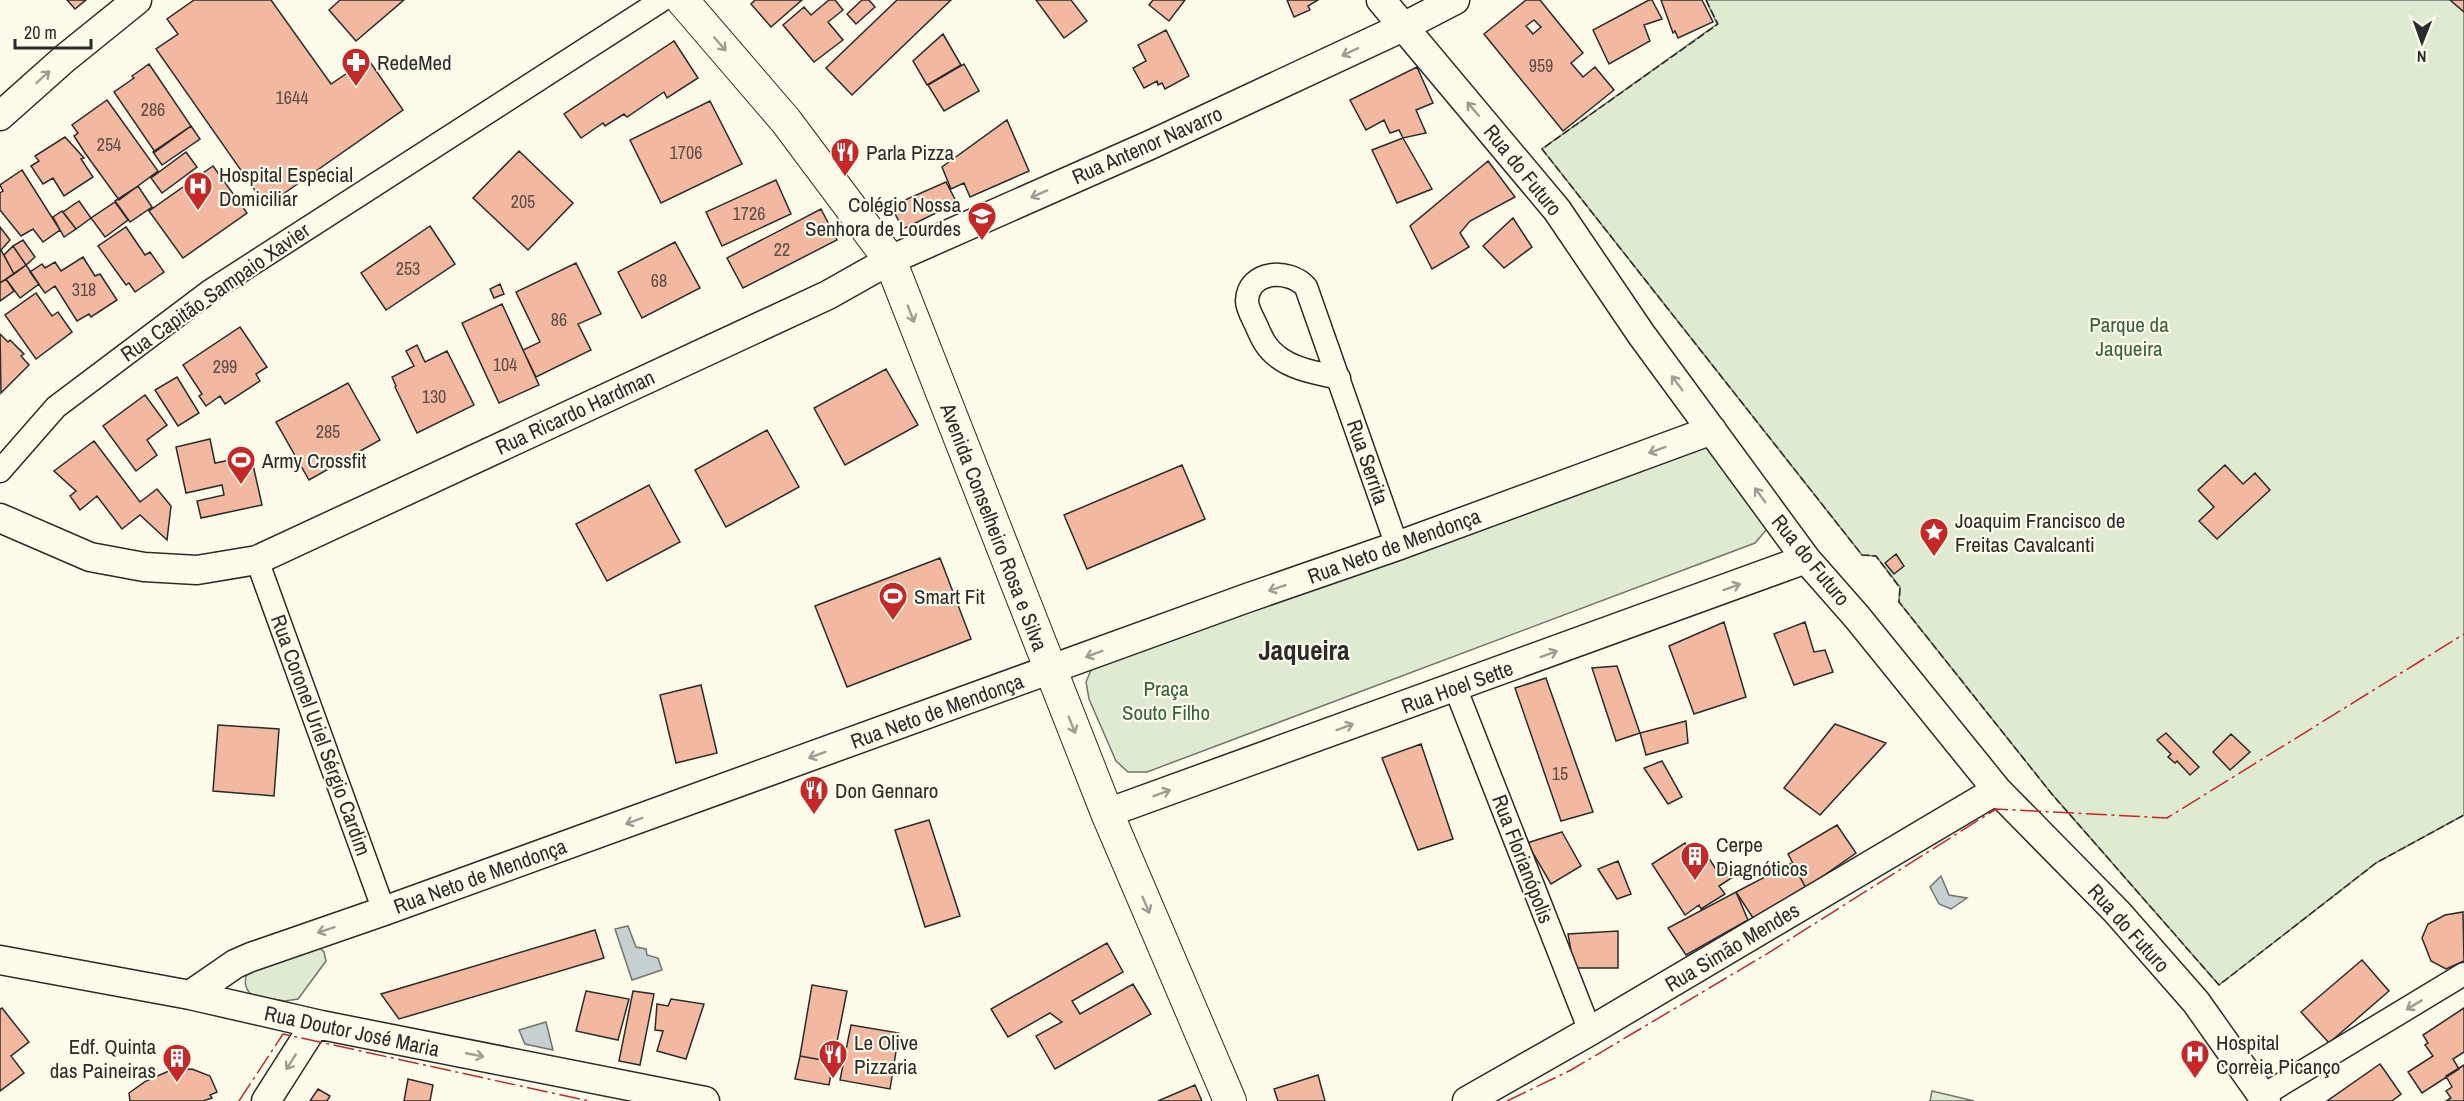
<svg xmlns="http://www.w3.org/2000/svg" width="2464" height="1101" viewBox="0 0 2464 1101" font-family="'Archivo Narrow',sans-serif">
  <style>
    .green { fill: #deebd1; stroke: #74746e; stroke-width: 1.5 }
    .water { fill: #c7d0d0; stroke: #74746e; stroke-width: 1.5 }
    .building { fill: #f2b8a0; stroke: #2b2b2b; stroke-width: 1.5; fill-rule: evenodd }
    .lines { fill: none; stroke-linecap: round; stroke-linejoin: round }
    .minor-casing { stroke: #2b2b2b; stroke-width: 25 }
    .tertiary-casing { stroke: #2b2b2b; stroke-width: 31 }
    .secondary-casing { stroke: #2b2b2b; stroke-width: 34 }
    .minor { stroke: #fdfbea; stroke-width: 22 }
    .tertiary { stroke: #fdfbea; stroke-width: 28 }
    .secondary { stroke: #fdfbea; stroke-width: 32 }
    .fence { stroke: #2b2b2b; stroke-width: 1.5; stroke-dasharray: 8 3; stroke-linecap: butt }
    .power { stroke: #c62828; stroke-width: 1.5; stroke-dasharray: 21 4.5 3 4.5; stroke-linecap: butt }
    .oneway { stroke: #9e9d94 }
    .labels { text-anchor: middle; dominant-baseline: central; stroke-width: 4.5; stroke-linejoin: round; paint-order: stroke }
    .number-label { font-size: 18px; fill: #5d4e48 }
    .poi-label { font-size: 21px; fill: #2b2b2b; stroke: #fdfbea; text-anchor: start }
    .street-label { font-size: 21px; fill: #2b2b2b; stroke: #fdfbea }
    .park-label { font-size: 21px; fill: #34623c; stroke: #fdfbea }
    .district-label { font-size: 27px; font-weight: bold; fill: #2b2b2b; stroke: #fdfbea }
  </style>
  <rect width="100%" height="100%" fill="#fdfbea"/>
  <!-- green -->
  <path class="green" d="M1706 0H2464V815L2376 863 2219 985 2051 793 1899 602 1900 587 1876 556 1862 555 1542 149 1717 24Z
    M1706 446 1767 529 1755 543 1147 772H1128L1116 761 1089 699 1086 682 1092 668Z
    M319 947 324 952 326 961 298 999 285 1001 255 996C245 992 243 981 248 972Z
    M1932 1091 1974 1101H1930Z"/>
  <!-- water -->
  <path class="water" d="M1941 876 1949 895 1967 898 1951 909 1939 904 1930 887Z
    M628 926 636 947 646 949 647 955 658 958 662 970 632 980 615 929Z
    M546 1022 553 1050 525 1044 519 1030Z"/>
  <!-- building -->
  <path class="building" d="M67 0H86L75 9Z
    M194 0H271L331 84 368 59 403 110 266 206 156 49 178 34 167 19Z
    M340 0H404L356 41 329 10Z
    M755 0H802L771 27 751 4Z
    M829 0H835L843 10 828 22 843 40 814 62 783 25 804 7 811 15Z
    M862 0H869L875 7 856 24 847 14Z
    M897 0H951L852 95 826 68Z
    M1036 0H1071L1087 21 1064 38Z
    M1153 0H1185L1169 21 1149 5Z
    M1287 0H1318L1308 6 1310 10 1294 17Z
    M1526 0H1540L1583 53 1571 63 1583 77 1595 67 1614 90 1563 131 1484 34ZM1534 20 1541 27 1533 34 1526 26Z
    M1649 0H1652L1662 19 1644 25 1650 41 1609 64 1593 30Z
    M1661 0H1702L1713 22 1678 38 1675 31 1673 33Z
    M2450 0H2464V12Z
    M1166 30 1189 76 1165 89 1162 83 1158 85 1157 81 1144 88 1133 68 1146 61 1138 45Z
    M943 34 961 65 927 85 913 61Z
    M674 41 698 78 667 98 664 92 627 117 624 114 605 126 603 123 581 138 564 114Z
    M149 64 191 126 155 152 114 92 134 78 132 76Z
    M964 64 979 91 944 111 928 85Z
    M1417 67 1433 103 1416 110 1426 133 1403 138 1399 130 1390 133 1384 120 1366 130 1350 100Z
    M107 100 158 171 119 200 85 153 74 136 78 133 72 125Z
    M710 101 742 164 661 203 630 140Z
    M1007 120 1029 171 970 197 964 183 951 189 942 167Z
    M191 126 200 139 162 165 153 152Z
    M65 137 84 158 81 159 93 177 64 196 53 178 43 184 31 166 39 161 35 156Z
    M1403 138 1432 189 1397 203 1372 150Z
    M519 151 573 203 528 250 473 198Z
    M186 152 197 167 162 193 151 178Z
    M1488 161 1515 197 1470 221 1460 233 1469 247 1432 269 1410 226Z
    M213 166 247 213 183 258 149 211Z
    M22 170 60 230 43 242 33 229 21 236 0 210V193L3 191 0 185Z
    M776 180 791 214 722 246 706 212Z
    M946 182 957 203 903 229 891 206Z
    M138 186 152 207 130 222 115 201Z
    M79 201 91 218 76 229 63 212Z
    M115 202 128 220 105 237 91 218Z
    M821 209 837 240 743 288 727 258Z
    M62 211 76 229 64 237 53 217Z
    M1513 218 1532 247 1504 268 1483 246Z
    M430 226 455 264 386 310 361 273Z
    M0 227 10 240 1 250 14 274 0 283Z
    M126 227 145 255 150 252 164 272 135 292 129 283 126 285 98 246Z
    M23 240 35 257 26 265 13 246Z
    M675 242 700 288 642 318 618 272Z
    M13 246 26 265 14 274 4 255Z
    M83 257 95 276 100 274 117 300 91 317 89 314 77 321 55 286 45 293 30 272 42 264 45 268 55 262 61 271Z
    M576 263 601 314 578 324 591 350 536 377 523 350 540 342 516 292Z
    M26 265 39 284 20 298 6 279Z
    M6 279 14 291 0 301V283Z
    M500 284 504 294 494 298 490 289Z
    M36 293 52 316 58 312 72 332 36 359 5 315Z
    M502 304 539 385 499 403 462 323Z
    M240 327 267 367 256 374 260 381 225 404 220 396 206 406 199 396 202 394 183 365Z
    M0 334 8 342 10 340 24 354 21 356 29 365 1 393Z
    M417 345 425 362 447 351 474 405 417 433 395 387 396 386 392 377 414 366 406 351Z
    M886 369 918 425 845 465 814 408Z
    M177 377 199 413 178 426 155 390Z
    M348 383 380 440 309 480 276 422Z
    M145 395 167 425 147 440 157 455 136 471 103 426Z
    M767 430 799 487 726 527 695 470Z
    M210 439 215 463 251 456 262 505 201 518 197 501 224 495 222 485 186 493 176 447Z
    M94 441 140 502 157 489 171 506 167 540 140 515 122 529 97 496 80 510 70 496 76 491 54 471Z
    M1182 465 1205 519 1087 569 1064 515Z
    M2225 465 2243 484 2255 473 2270 490 2217 539 2199 521 2214 507 2198 490Z
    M649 485 680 542 607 581 576 524Z
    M1896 554 1904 566 1894 574 1885 563Z
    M940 558 971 639 847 687 815 606Z
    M1724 622 1746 697 1694 714 1669 646Z
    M1805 622 1814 652 1825 650 1833 672 1794 685 1774 634Z
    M1617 666 1640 733 1616 741 1592 668Z
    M1546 678 1593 812 1561 821 1515 688Z
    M701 685 717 753 676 763 660 695Z
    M1686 721 1688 743 1646 755 1640 733Z
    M1835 724 1886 743 1820 815 1784 788Z
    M218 725 279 729 274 796 213 791Z
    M2166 733 2199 767 2190 775 2177 761 2175 763 2168 757 2171 754 2157 740Z
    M2231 734 2250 752 2230 770 2213 752Z
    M1421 744 1453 839 1418 850 1382 758Z
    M1662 761 1682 797 1668 804 1644 768Z
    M929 820 960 916 925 927 895 830Z
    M1837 825 1856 853 1806 888 1788 854Z
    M1562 832 1581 866 1551 884 1527 843Z
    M1685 843 1690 851 1700 844 1717 871 1726 866 1733 877 1719 886 1725 894 1701 909 1699 905 1685 915 1652 864Z
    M1618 861 1631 894 1617 899 1598 869Z
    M1792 863 1806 888 1753 918 1736 892Z
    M1736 892 1748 920 1686 955 1668 928Z
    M2463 912 2464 961 2446 969 2431 961 2422 938 2428 924 2445 915Z
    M595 930 604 958 399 1019 381 994Z
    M1618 931V968H1574L1568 934Z
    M1107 943 1123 972 1072 1001 1080 1014 1133 984 1151 1014 1055 1069 1036 1036 1062 1022 1050 1013 1008 1037 991 1009Z
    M2362 960 2389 991 2329 1043 2301 1012Z
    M812 985 847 991 833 1062 800 1056Z
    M586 991 629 999 618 1040 576 1031Z
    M633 991 654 994 640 1065 619 1061Z
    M671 999 704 1004 686 1059 657 1051 663 1031 655 1030 657 1004 668 1006Z
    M2 1008 29 1042 11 1056 24 1073 0 1091V1009Z
    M2464 1008V1052L2453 1059 2459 1069 2422 1093 2408 1072 2433 1056 2425 1045 2428 1043 2423 1035Z
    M851 1025 899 1033 890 1089 840 1080Z
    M800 1056 833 1062 829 1085 795 1079Z
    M2380 1064 2401 1094 2392 1101H2327Z
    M2464 1065V1101H2446L2451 1098 2446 1091 2452 1087 2446 1076Z
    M192 1069 210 1076 217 1092 210 1095 212 1098 203 1101H130L129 1093 146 1081 171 1070Z
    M1318 1075 1325 1101H1278L1274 1089Z
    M408 1079 433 1085 430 1101H404Z
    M1195 1085 1202 1101H1158Z
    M318 1089 330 1096 327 1101H310Z"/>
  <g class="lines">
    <!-- minor casing -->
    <g class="minor-casing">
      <path id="minor" d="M1339 378C1318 373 1295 370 1278 357 1267 349 1262 339 1257 327 1254 320 1247 309 1247 301 1248 270 1289 268 1306 287L1397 546
        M0 471 56 407 210 291 662 0
        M257 560 384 911
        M1455 687 1590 1031
        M2262 1096 2464 974"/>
    </g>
    <!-- tertiary casing -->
    <g class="tertiary-casing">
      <path id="tertiary" d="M1381 0 1557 210 1641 334 1806 559 1857 617 1997 790 2117 912 2196 1002 2266 1101
        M0 116 64 59 137 0
        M0 518 90 557 144 567 197 570 257 560 828 295 890 260 1150 145 1403 27 1455 0
        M1107 813 1806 559
        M0 960 190 995 321 1025 705 1101
        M190 995 235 964 251 957 384 911 1247 598 1397 546 1712 430
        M266 1101 315 1024
        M1467 1101 1590 1031 1997 790"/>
    </g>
    <!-- secondary casing -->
    <g class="secondary-casing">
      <path id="secondary" d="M682 0 786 121 890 260 1107 813 1230 1101"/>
    </g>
    <!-- minor -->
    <use href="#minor" class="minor"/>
    <!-- tertiary -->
    <use href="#tertiary" class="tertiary"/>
    <!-- secondary -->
    <use href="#secondary" class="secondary"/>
    <!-- fence -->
    <path class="fence" d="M1706 0 1718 24 1542 149 1862 555 1876 556 1900 588 1899 602 2051 793 2219 985 2376 863 2464 815"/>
    <!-- power -->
    <path class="power" d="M239 1101 283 1034 589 1101
      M1507 1101 1571 1070 1765 955 1996 809 2167 818 2464 634"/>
  </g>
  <!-- one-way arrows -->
  <defs><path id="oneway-shaft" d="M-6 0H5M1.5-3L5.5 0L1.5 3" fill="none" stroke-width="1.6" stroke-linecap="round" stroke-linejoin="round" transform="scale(1.5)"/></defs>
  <g class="oneway">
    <use href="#oneway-shaft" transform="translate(720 44) rotate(49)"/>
    <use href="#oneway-shaft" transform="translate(1350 52) rotate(155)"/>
    <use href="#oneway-shaft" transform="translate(43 77) rotate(-42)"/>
    <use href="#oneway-shaft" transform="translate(1473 109) rotate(-131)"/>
    <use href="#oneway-shaft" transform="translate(1039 194) rotate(156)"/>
    <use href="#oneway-shaft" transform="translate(911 314) rotate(69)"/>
    <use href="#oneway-shaft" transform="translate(1677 383) rotate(-127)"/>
    <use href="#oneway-shaft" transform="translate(1657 450) rotate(160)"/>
    <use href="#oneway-shaft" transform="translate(1760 495) rotate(-126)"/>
    <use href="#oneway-shaft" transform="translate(1732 587) rotate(-20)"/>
    <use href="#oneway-shaft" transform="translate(1277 588) rotate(161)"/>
    <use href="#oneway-shaft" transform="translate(1094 654) rotate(160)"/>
    <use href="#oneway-shaft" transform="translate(1549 654) rotate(-20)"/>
    <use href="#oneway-shaft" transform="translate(1072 725) rotate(68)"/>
    <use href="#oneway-shaft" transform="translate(1345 727) rotate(-20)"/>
    <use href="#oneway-shaft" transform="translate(817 755) rotate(160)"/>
    <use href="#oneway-shaft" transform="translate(1162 793) rotate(-20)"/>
    <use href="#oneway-shaft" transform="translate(634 821) rotate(160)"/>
    <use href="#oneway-shaft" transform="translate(1146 905) rotate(67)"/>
    <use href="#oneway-shaft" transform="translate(326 930) rotate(162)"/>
    <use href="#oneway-shaft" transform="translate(2414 1005) rotate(149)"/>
    <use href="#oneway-shaft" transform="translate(475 1055) rotate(11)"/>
    <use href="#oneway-shaft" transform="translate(291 1062) rotate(122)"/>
  </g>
  <!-- icons -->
  <defs>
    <g id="pharmacy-pin" transform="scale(1.5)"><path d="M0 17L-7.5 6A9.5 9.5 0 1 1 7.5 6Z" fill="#c62828" stroke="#fdfbea"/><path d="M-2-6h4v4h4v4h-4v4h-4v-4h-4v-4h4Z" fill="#fff"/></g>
    <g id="restaurant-pin" transform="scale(1.5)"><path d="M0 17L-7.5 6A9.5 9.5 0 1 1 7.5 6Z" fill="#c62828" stroke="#fdfbea"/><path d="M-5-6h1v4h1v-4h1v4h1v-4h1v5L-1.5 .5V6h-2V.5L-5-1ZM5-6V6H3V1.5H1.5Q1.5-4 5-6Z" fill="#fff"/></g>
    <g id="hospital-pin" transform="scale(1.5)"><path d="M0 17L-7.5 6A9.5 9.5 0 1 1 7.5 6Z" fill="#c62828" stroke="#fdfbea"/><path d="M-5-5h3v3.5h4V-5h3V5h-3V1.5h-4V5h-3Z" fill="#fff"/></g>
    <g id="school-pin" transform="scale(1.5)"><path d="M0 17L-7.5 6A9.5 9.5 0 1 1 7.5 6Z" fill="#c62828" stroke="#fdfbea"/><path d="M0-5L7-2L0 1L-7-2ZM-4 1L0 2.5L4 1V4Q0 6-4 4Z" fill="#fff"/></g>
    <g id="stadium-pin" transform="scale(1.5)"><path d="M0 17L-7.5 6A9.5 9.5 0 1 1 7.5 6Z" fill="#c62828" stroke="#fdfbea"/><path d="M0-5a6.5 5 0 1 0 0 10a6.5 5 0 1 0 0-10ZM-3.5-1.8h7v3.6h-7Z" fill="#fff"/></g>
    <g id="sight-pin" transform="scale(1.5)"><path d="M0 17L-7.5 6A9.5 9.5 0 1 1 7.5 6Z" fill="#c62828" stroke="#fdfbea"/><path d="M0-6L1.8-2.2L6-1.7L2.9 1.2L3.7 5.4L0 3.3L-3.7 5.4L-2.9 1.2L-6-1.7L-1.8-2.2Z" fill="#fff"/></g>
    <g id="building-pin" transform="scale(1.5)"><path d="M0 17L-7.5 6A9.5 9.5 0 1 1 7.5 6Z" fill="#c62828" stroke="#fdfbea"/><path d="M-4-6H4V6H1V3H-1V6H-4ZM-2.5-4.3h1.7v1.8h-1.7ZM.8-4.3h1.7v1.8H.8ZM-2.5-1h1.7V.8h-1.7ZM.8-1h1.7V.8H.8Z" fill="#fff"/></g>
  </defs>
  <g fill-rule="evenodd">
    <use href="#pharmacy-pin" x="356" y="62"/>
    <use href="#restaurant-pin" x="845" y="152"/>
    <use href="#hospital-pin" x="198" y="186"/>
    <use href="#school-pin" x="982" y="216"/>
    <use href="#stadium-pin" x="241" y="460"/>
    <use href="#sight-pin" x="1934" y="532"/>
    <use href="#stadium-pin" x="893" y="596"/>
    <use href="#restaurant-pin" x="814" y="790"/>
    <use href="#building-pin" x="1695" y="856"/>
    <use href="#restaurant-pin" x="833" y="1054"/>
    <use href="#hospital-pin" x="2195" y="1054"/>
    <use href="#building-pin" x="177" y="1058"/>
  </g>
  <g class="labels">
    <!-- number labels -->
    <g class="number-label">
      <text x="1541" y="65">959</text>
      <text x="292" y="97">1644</text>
      <text x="153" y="109">286</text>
      <text x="109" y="144">254</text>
      <text x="686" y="152">1706</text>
      <text x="523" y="201">205</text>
      <text x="749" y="213">1726</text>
      <text x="782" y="249">22</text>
      <text x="408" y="268">253</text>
      <text x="659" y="280">68</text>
      <text x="84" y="289">318</text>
      <text x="559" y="319">86</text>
      <text x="505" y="364">104</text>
      <text x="225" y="366">299</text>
      <text x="434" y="396">130</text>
      <text x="328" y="431">285</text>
      <text x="1560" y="773">15</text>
    </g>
    <!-- poi labels -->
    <g class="poi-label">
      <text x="377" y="62">RedeMed</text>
      <text x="866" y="152">Parla Pizza</text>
      <text x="219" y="174">Hospital Especial<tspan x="219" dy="24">Domiciliar</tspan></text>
      <text x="961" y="204" text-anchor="end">Colégio Nossa<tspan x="961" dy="24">Senhora de Lourdes</tspan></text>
      <text x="262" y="460">Army Crossfit</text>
      <text x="1955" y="520">Joaquim Francisco de<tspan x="1955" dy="24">Freitas Cavalcanti</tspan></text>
      <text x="914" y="596">Smart Fit</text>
      <text x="835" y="790">Don Gennaro</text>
      <text x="1716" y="844">Cerpe<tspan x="1716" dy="24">Diagnóticos</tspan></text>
      <text x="854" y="1042">Le Olive<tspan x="854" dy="24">Pizzaria</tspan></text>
      <text x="2216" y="1042">Hospital<tspan x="2216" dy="24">Correia Picanço</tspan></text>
      <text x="156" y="1046" text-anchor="end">Edf. Quinta<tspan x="156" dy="24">das Paineiras</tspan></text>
    </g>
    <!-- street labels -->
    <g class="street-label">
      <text transform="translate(1147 145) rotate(-24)">Rua Antenor Navarro</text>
      <text transform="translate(1523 170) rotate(51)">Rua do Futuro</text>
      <text transform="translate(215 292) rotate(-35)">Rua Capitão Sampaio Xavier</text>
      <text transform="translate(575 412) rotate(-25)">Rua Ricardo Hardman</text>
      <text transform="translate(1368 462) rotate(71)">Rua Serrita</text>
      <text transform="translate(994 527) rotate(69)">Avenida Conselheiro Rosa e Silva</text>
      <text transform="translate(1394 546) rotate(-20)">Rua Neto de Mendonça</text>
      <text transform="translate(1811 560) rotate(51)">Rua do Futuro</text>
      <text transform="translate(1457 687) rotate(-20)">Rua Hoel Sette</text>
      <text transform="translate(937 711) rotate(-20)">Rua Neto de Mendonça</text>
      <text transform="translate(321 735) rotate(70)">Rua Coronel Uriel Sérgio Cardim</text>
      <text transform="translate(1523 859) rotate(69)">Rua Florianópolis</text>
      <text transform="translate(480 876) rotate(-20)">Rua Neto de Mendonça</text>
      <text transform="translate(2129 928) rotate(48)">Rua do Futuro</text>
      <text transform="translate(1732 947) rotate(-31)">Rua Simão Mendes</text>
      <text transform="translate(352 1031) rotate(12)">Rua Doutor José Maria</text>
    </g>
    <!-- park labels -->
    <g class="park-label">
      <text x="2129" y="324">Parque da<tspan x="2129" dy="24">Jaqueira</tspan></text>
      <text x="1166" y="688">Praça<tspan x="1166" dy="24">Souto Filho</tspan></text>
    </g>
    <!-- district labels -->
    <g class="district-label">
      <text x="1304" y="650">Jaqueira</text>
    </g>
  </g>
  <!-- north arrow -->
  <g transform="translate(2422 42) rotate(181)" stroke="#fdfbea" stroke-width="4.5" paint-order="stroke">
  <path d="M0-4.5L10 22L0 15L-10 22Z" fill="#2b2b2b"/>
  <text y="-9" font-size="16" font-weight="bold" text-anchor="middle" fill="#2b2b2b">N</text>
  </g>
  <!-- scale -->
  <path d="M15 39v9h76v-9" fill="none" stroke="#2b2b2b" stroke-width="3"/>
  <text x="24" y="39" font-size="18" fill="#2b2b2b" stroke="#fdfbea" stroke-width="4.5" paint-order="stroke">20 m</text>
</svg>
